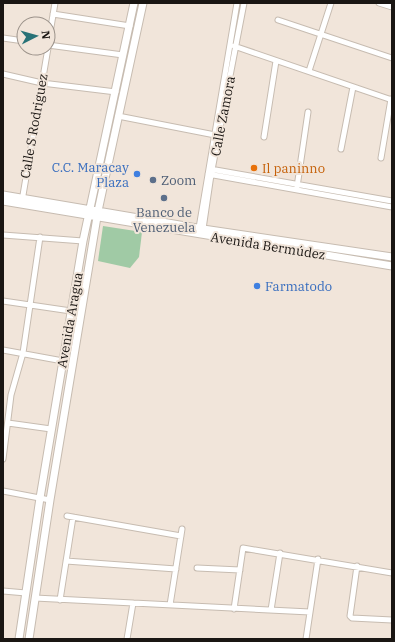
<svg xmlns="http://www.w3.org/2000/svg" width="395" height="642" viewBox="0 0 395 642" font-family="'IBM Plex Serif',serif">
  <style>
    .green { fill: #a0caa5 }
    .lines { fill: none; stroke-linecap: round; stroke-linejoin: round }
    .street-casing { stroke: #c7bcb1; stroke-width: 7 }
    .secondary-casing { stroke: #c7bcb1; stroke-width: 9 }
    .street { stroke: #fff; stroke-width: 5 }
    .secondary { stroke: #fff; stroke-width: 7 }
    .food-dot { fill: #e8710a; stroke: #f1e5da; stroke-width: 1.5 }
    .shop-dot { fill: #3f7fe0; stroke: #f1e5da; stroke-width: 1.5 }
    .service-dot { fill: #5c6f8a; stroke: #f1e5da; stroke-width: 1.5 }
    .labels { text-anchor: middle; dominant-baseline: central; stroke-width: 4; stroke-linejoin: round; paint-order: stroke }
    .street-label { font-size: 13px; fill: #1a1613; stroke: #f1e5da }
    .shop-label { font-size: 13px; fill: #366cbe; stroke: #f1e5da; text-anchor: end }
    .food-label { font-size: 13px; fill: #c56008; stroke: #f1e5da; text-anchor: start }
    .service-label { font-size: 13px; fill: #4e5e75; stroke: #f1e5da; text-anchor: start }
  </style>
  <rect width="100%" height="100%" fill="#f1e5da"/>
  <!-- green -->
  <path class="green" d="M103 226 142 232 139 257 130 268 98 261Z"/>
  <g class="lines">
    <!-- street casing -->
    <g class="street-casing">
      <path id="street" d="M379 3 392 7
        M53 14 130 26
        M278 20 392 58
        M3 38 24 41
        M48 45 123 55
        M48 45 55 3
        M234 46 392 100
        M309 71 331 3
        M3 74 42 83 116 92
        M118 116 215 135
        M264 137 276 61
        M341 149 353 87
        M381 158 391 99
        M210 169 392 201
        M208 174 392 207
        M297 187 308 112
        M22 201 48 48
        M199 228 237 3
        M203 229 211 175 244 3
        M3 235 83 241
        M3 301 71 311
        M3 350 63 361
        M8 423 51 429
        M3 459 11 395 23 353 40 237
        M3 491 50 500
        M67 516 181 536
        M66 561 176 569
        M357 566 350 616 352 618 392 620
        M197 568 240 570
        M3 591 26 593
        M35 598 310 612
        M60 600 73 517
        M170 605 182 529
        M234 609 243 548 392 573
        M271 610 280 553
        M127 639 133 603
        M306 639 318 559"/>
    </g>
    <!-- secondary casing -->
    <g class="secondary-casing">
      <path id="secondary" d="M3 195 203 229 392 257
        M3 201 392 266
        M19 639 40 498 83 241 134 3
        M29 639 50 500 98 211 143 3"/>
    </g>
    <!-- street -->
    <use href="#street" class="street"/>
    <!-- secondary -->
    <use href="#secondary" class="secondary"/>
  </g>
  <!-- markers -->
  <circle class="food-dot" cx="254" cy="168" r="4"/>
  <g class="shop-dot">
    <circle cx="137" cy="174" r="4"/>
    <circle cx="257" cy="286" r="4"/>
  </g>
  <g class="service-dot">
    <circle cx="153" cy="180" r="4"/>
    <circle cx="164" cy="198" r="4"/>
  </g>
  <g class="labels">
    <!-- street labels -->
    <g class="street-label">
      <text transform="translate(223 116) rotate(-79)">Calle Zamora</text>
      <text transform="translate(34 126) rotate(-80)">Calle S Rodriguez</text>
      <text transform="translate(268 246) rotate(9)">Avenida Bermúdez</text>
      <text transform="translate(70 320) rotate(-80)">Avenida Aragua</text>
    </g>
    <!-- shop labels -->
    <g class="shop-label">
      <text x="129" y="167">C.C. Maracay<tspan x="129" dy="15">Plaza</tspan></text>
      <text x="265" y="286" text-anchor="start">Farmatodo</text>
    </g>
    <!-- food labels -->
    <g class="food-label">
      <text x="262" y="168">Il paninno</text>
    </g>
    <!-- service labels -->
    <g class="service-label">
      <text x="161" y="180">Zoom</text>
      <text x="164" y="212" text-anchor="middle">Banco de<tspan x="164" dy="15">Venezuela</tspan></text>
    </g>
  </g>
  <!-- border -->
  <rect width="395" height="642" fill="none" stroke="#1a1613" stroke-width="8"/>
  <!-- north arrow -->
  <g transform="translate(36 36) rotate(84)"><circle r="19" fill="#f1e5da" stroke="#9b928a"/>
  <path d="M0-3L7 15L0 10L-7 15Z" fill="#287277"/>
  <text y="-6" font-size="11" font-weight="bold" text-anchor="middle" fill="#1a1613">N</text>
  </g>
</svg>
